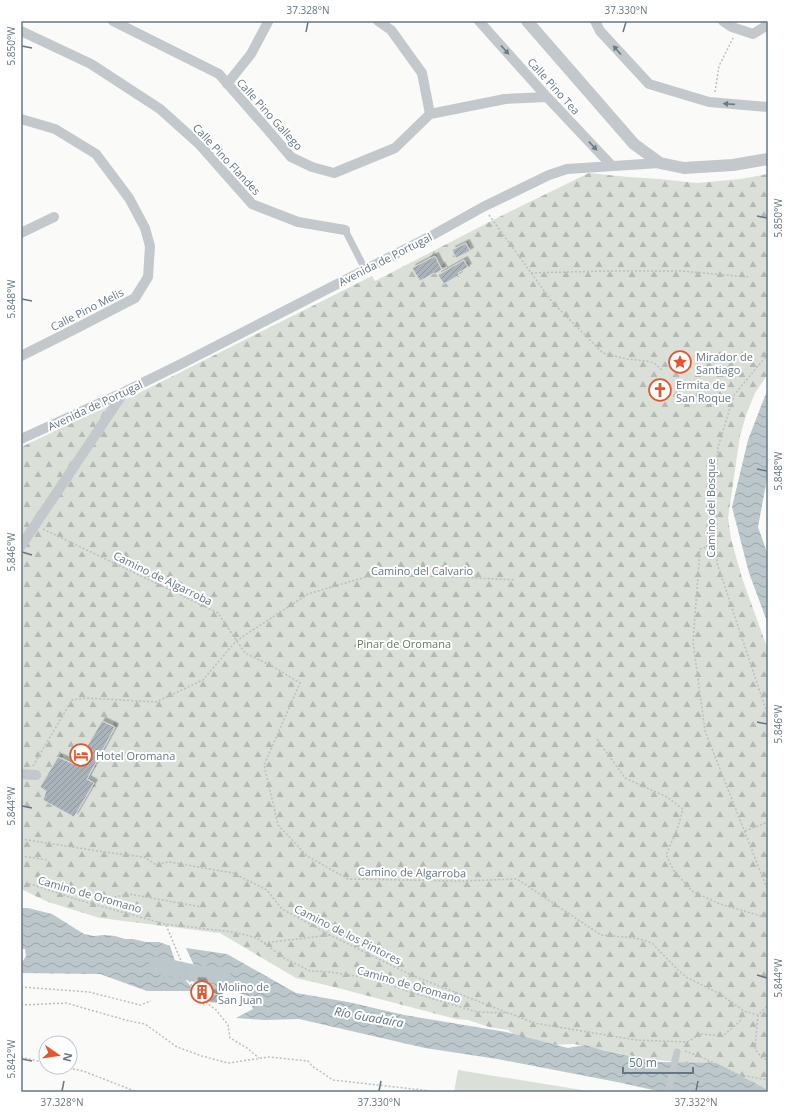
<svg xmlns="http://www.w3.org/2000/svg" width="789" height="1113" viewBox="0 0 789 1113" font-family="'Open Sans',sans-serif">
  <style>
    .green { fill: #dadfd7 }
    .forest { fill: url(#forest-firs) }
    .water { fill: url(#water-waves) }
    .lines { fill: none; stroke-linecap: round; stroke-linejoin: round }
    .river { stroke: #bbc7cb; stroke-width: 17 }
    .building { fill: url(#building-hatch); stroke: #dcdcda; filter: url(#shadow) }
    .path { stroke: #bbbfc2; stroke-width: 1.5; stroke-dasharray: 2 2; stroke-linecap: butt }
    .pedestrian { stroke: #c3c8cc; stroke-width: 7 }
    .minor { stroke: #c3c8cc; stroke-width: 10 }
    .tertiary { stroke: #c3c8cc; stroke-width: 12 }
    .oneway { fill: #6a7a87 }
    .ticks { fill: none; stroke: #657683; stroke-width: 1.5 }
    .labels { text-anchor: middle; dominant-baseline: central; stroke-width: 4; stroke-linejoin: round; paint-order: stroke }
    .street-label { font-size: 11px; fill: #657683; stroke: #fff }
    .poi-label { font-size: 11px; fill: #657683; stroke: #fff; text-anchor: start }
    .park-label { font-size: 11px; fill: #687a64; stroke: #fff }
    .water-label { font-size: 12px; font-style: italic; fill: #60757c; stroke: #fff }
    .neatline { fill: none; stroke: #657683; stroke-width: 1.5 }
    .ticks-label { font-size: 10px; text-anchor: middle; fill: #657683 }
  </style>
  <defs>
    <pattern id="forest-firs" width="22" height="20" patternUnits="userSpaceOnUse"><rect width="22" height="20" fill="#dadfd7"/><path d="M5 1l3.5 6h-7zM16 11l3.5 6h-7z" fill="#b4b9b4"/></pattern>
    <pattern id="water-waves" width="16" height="10" patternUnits="userSpaceOnUse"><rect width="16" height="10" fill="#bbc7cb"/><path d="M0 5q4-4 8 0t8 0" fill="none" stroke="#9ca6aa"/></pattern>
    <pattern id="building-hatch" width="6" height="6" patternUnits="userSpaceOnUse"><rect width="6" height="6" fill="#aab3b9"/><path d="M-1 1l2-2M0 6l6-6M5 7l2-2" fill="none" stroke="#8e969c"/></pattern>
    <filter id="shadow"><feDropShadow dx="3.5" dy="-3.5" stdDeviation="0" flood-color="#0004"/></filter>
  </defs>
  <rect width="100%" height="100%" fill="#fafaf8"/>
  <!-- green -->
  <path class="green" d="M458 1070 594 1092H454Z"/>
  <!-- forest -->
  <path class="forest" d="M589 173 628 177 659 179 697 183 741 179 768 174V374L755 393 746 415 740 436 728 518 731 539 742 578 768 650V1090L676 1062 648 1059 574 1044 551 1045 516 1036 508 1030 489 1027 468 1020 456 1019 334 987 296 978 220 933 100 918 48 902 21 889V447L91 414 131 397 372 276 375 281 499 217Z"/>
  <!-- water -->
  <path class="water" d="M768 391V473L758 527 768 555V624L749 573 732 507 748 440 765 396Z
    M21 908H28L52 914 84 934 94 936 104 935 115 936 125 939H133L146 942H159L170 946 178 970 194 991H147L100 974 21 973V964L26 956 25 949H21Z
    M186 948 227 954 296 993 348 1002 404 1015 506 1032 568 1048 585 1045 602 1050 660 1062 716 1063 768 1090V1092H662L622 1083 497 1059 425 1048 299 1019 265 1020 236 1018 253 1009 248 996 223 988V1002L213 992 198 974Z"/>
  <g class="lines">
    <!-- river -->
    <path class="river" d="M157 965 198 974 222 975"/>
  </g>
  <!-- building -->
  <path class="building" d="M466 243 470 251 456 258 452 250Z
    M435 256 442 270 434 274V273L420 281 412 268Z
    M464 260 468 267 458 273 459 275 444 284 438 275Z
    M102 721 115 727 87 779 94 783 74 817 43 800 46 791 40 787 58 757 76 765Z
    M195 981 203 982 204 992 219 995 217 1003 205 1001 204 999V1006L198 993 194 990H196L194 986Z"/>
  <g class="lines">
    <!-- path -->
    <path class="path" d="M715 92 719 66 733 38
      M489 215 553 303 603 353 627 359 646 361 654 363 662 370
      M531 273 605 271H681L748 277
      M768 354 734 395 718 447 716 475 717 563 768 716
      M43 529 218 613 245 653 272 666 300 683 264 765 278 825 307 856 348 879 460 881 517 879 601 935 636 938 652 943 677 969 686 977 720 994 744 1011 758 1015 768 1005
      M717 544 700 549 693 642 705 731 768 891
      M597 739 625 778 667 797 683 809 678 827 666 855 674 871 692 891 720 904 768 918
      M33 766 72 700 87 698 156 702 203 680 236 641 308 594 366 577 438 576 515 580
      M745 831 768 822
      M21 839 111 853 144 857 155 864 169 862 233 873 267 890 282 909 330 935 409 974 508 1013
      M21 856 48 860
      M21 885 30 884 82 901 165 924 233 932 257 938 284 958 310 971 330 972 368 978 410 992 477 1012 509 1013 534 1023 636 1040 687 1042 700 1034 723 1036 740 1021 744 1011
      M91 902 129 894 202 907
      M166 925 195 994 216 1010 228 1025 230 1038 247 1048 259 1058
      M264 943 330 935
      M21 987 89 992 140 1005 151 1001
      M21 1005 66 1003 129 1021 145 1024 177 1047 202 1056 228 1063 269 1057 308 1061 312 1066 333 1080 440 1092
      M758 1015 755 1049 762 1058 768 1060
      M685 1051 701 1057 739 1075 768 1080
      M21 1057 46 1063
      M65 1067 83 1071 137 1092"/>
    <!-- pedestrian -->
    <path class="pedestrian" d="M345 230 365 269
      M668 1092 677 1052"/>
    <!-- minor -->
    <path class="minor" d="M113 21 219 74 268 130 291 157 312 167 334 173 395 148 430 114
      M378 21 391 30 422 73 430 114
      M479 21 547 97 612 166
      M595 21 600 31 649 84 709 102 768 107
      M723 21 732 27 753 34 766 26 768 21
      M21 31 91 64 160 109 199 144 252 204 298 222 345 230
      M227 84 251 54 268 22 267 21
      M430 114 505 99 547 97
      M21 119 55 129 96 154 129 198 145 228 150 246 148 277 135 298 73 330 21 356
      M21 233 54 217
      M21 439 124 392 183 363 431 236 483 207 549 175 567 169 660 163
      M21 546 124 392
      M21 774 36 775"/>
    <!-- tertiary -->
    <path class="tertiary" d="M527 21 634 144 660 163 684 168 733 165 768 159"/>
  </g>
  <!-- one-way arrows -->
  <defs><path id="oneway-solid" d="M-6-.8H1V-3.2L6.5 0L1 3.2V.8H-6Z"/></defs>
  <g class="oneway">
    <use href="#oneway-solid" transform="translate(505 50) rotate(48)"/>
    <use href="#oneway-solid" transform="translate(617 50) rotate(-132)"/>
    <use href="#oneway-solid" transform="translate(729 104) rotate(-176)"/>
    <use href="#oneway-solid" transform="translate(593 146) rotate(47)"/>
  </g>
  <!-- ticks -->
  <path class="ticks" d="M306 32 308 22M623 32 626 22M22 46 32 48M757 216 767 218M22 299 32 301M757 469 767 471M22 552 32 555M757 722 767 724M22 806 32 808M757 975 767 978M22 1059 32 1061M62 1091 64 1081M379 1091 381 1081M696 1091 698 1081"/>
  <!-- icons -->
  <defs>
    <g id="sight-ring" transform="scale(1.15)"><circle r="9.5" fill="#fff" stroke="#e4572e" stroke-width="1.5"/><path d="M0-6L1.8-2.2L6-1.7L2.9 1.2L3.7 5.4L0 3.3L-3.7 5.4L-2.9 1.2L-6-1.7L-1.8-2.2Z" fill="#e4572e"/></g>
    <g id="church-ring" transform="scale(1.15)"><circle r="9.5" fill="#fff" stroke="#e4572e" stroke-width="1.5"/><path d="M-1.2-6h2.4v3.5h3.3v2.4h-3.3V6h-2.4V-.1h-3.3v-2.4h3.3Z" fill="#e4572e"/></g>
    <g id="hotel-ring" transform="scale(1.15)"><circle r="9.5" fill="#fff" stroke="#e4572e" stroke-width="1.5"/><path d="M-6-4.5h1.5V1H6V5H4.5V3h-9V5H-6ZM-4 0a1.8 1.8 0 1 1 3.6 0ZM.5 0V-2.5h3Q6-2.5 6 0Z" fill="#e4572e"/></g>
    <g id="building-ring" transform="scale(1.15)"><circle r="9.5" fill="#fff" stroke="#e4572e" stroke-width="1.5"/><path d="M-4-6H4V6H1V3H-1V6H-4ZM-2.5-4.3h1.7v1.8h-1.7ZM.8-4.3h1.7v1.8H.8ZM-2.5-1h1.7V.8h-1.7ZM.8-1h1.7V.8H.8Z" fill="#e4572e"/></g>
  </defs>
  <g fill-rule="evenodd">
    <use href="#sight-ring" x="680" y="362"/>
    <use href="#church-ring" x="660" y="390"/>
    <use href="#hotel-ring" x="81" y="755"/>
    <use href="#building-ring" x="202" y="992"/>
  </g>
  <g class="labels">
    <!-- street labels -->
    <g class="street-label">
      <text transform="translate(554 86) rotate(48)">Calle Pino Tea</text>
      <text transform="translate(270 114) rotate(48)">Calle Pino Gallego</text>
      <text transform="translate(227 159) rotate(47)">Calle Pino Flandes</text>
      <text transform="translate(385 259) rotate(-27)">Avenida de Portugal</text>
      <text transform="translate(87 309) rotate(-27)">Calle Pino Melis</text>
      <text transform="translate(95 405) rotate(-25)">Avenida de Portugal</text>
      <text transform="translate(710 508) rotate(-90)">Camino del Bosque</text>
      <text x="422" y="570">Camino del Calvario</text>
      <text transform="translate(163 578) rotate(26)">Camino de Algarroba</text>
      <text transform="translate(412 872) rotate(1)">Camino de Algarroba</text>
      <text transform="translate(90 894) rotate(16)">Camino de Oromano</text>
      <text transform="translate(348 934) rotate(27)">Camino de los Pintores</text>
      <text transform="translate(409 984) rotate(16)">Camino de Oromano</text>
    </g>
    <!-- poi labels -->
    <g class="poi-label">
      <text x="696" y="356">Mirador de<tspan x="696" dy="13">Santiago</tspan></text>
      <text x="676" y="384">Ermita de<tspan x="676" dy="13">San Roque</tspan></text>
      <text x="96" y="755">Hotel Oromana</text>
      <text x="218" y="986">Molino de<tspan x="218" dy="13">San Juan</tspan></text>
    </g>
    <!-- park labels -->
    <g class="park-label">
      <text x="404" y="643">Pinar de Oromana</text>
    </g>
    <!-- water labels -->
    <g class="water-label">
      <text transform="translate(369 1017) rotate(10)">Río Guadaíra</text>
    </g>
  </g>
  <!-- border -->
  <rect width="789" height="1113" fill="none" stroke="#ffffff" stroke-width="44"/>
  <!-- north arrow -->
  <g transform="translate(58 1055) rotate(103)"><circle r="19" fill="#ffffff" stroke="#c1c8cd"/>
  <path d="M0-3L7 15L0 10L-7 15Z" fill="#e4572e"/>
  <text y="-6" font-size="11" font-weight="bold" text-anchor="middle" fill="#657683">N</text>
  </g>
  <!-- scale -->
  <path d="M623 1067v6h70v-6" fill="none" stroke="#657683" stroke-width="2"/>
  <text x="629" y="1067" font-size="12" fill="#657683" stroke="#ffffff" stroke-width="3" paint-order="stroke">50 m</text>
  <rect x="22" y="22" width="745" height="1069" class="neatline"/>
  <g class="ticks-label">
    <text x="308" y="14">37.328°N</text>
    <text x="626" y="14">37.330°N</text>
    <text transform="translate(11 46) rotate(-90)" y="4">5.850°W</text>
    <text transform="translate(778 218) rotate(-90)" y="4">5.850°W</text>
    <text transform="translate(11 299) rotate(-90)" y="4">5.848°W</text>
    <text transform="translate(778 471) rotate(-90)" y="4">5.848°W</text>
    <text transform="translate(11 552) rotate(-90)" y="4">5.846°W</text>
    <text transform="translate(778 724) rotate(-90)" y="4">5.846°W</text>
    <text transform="translate(11 806) rotate(-90)" y="4">5.844°W</text>
    <text transform="translate(778 978) rotate(-90)" y="4">5.844°W</text>
    <text transform="translate(11 1059) rotate(-90)" y="4">5.842°W</text>
    <text x="62" y="1106">37.328°N</text>
    <text x="379" y="1106">37.330°N</text>
    <text x="696" y="1106">37.332°N</text>
  </g>
</svg>
